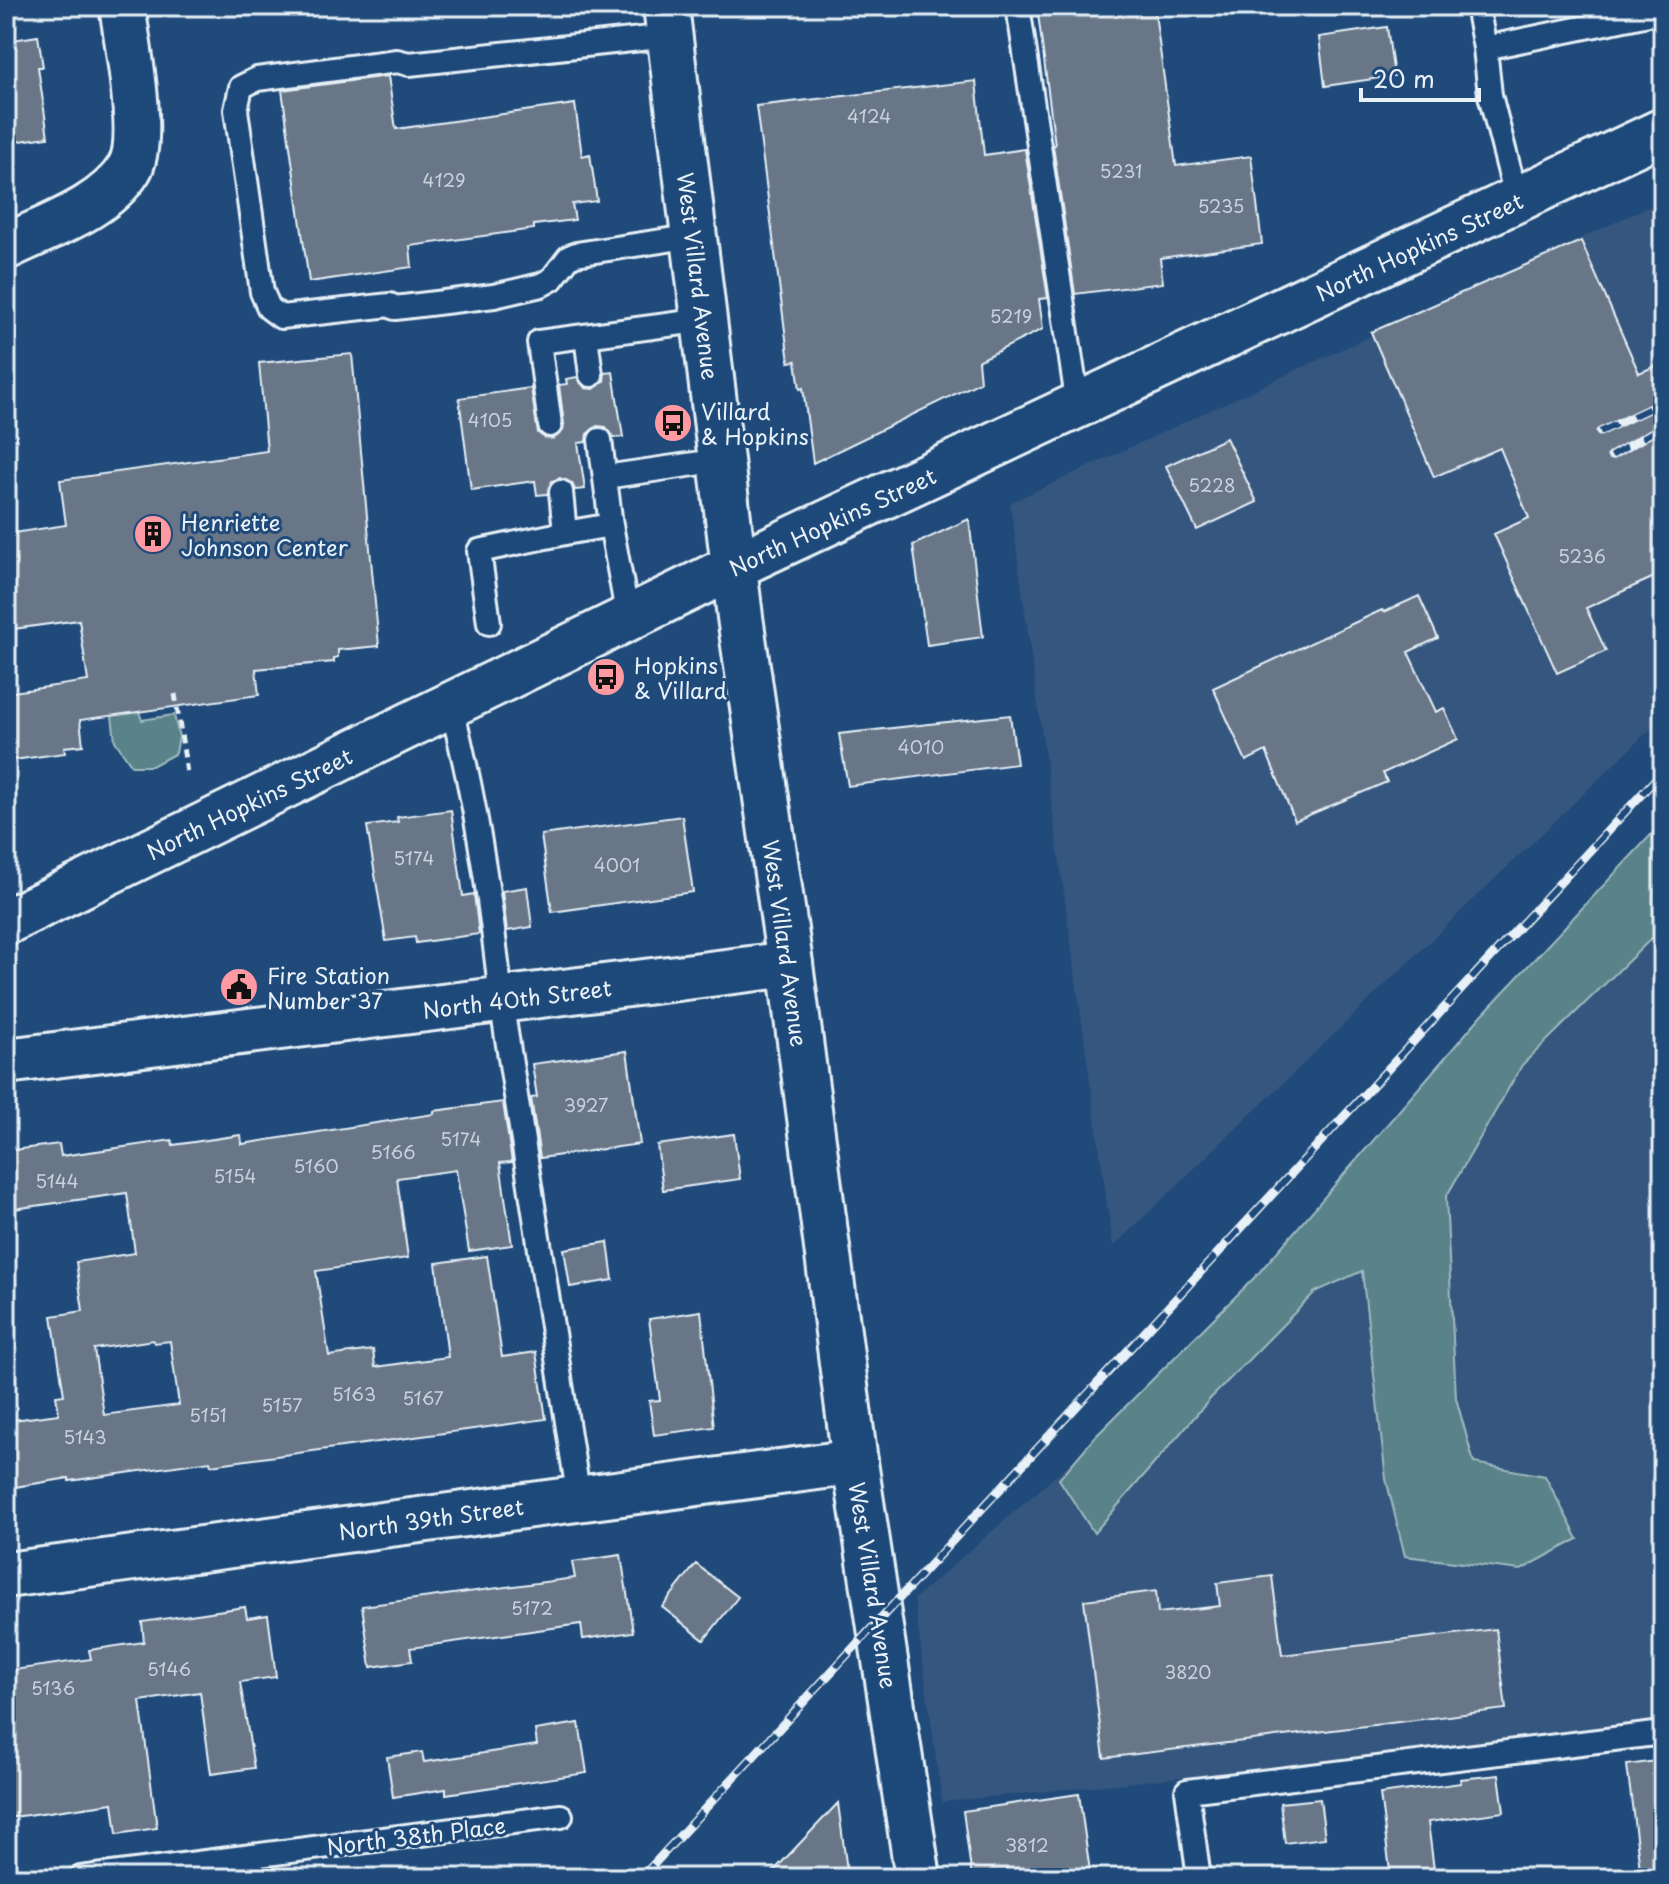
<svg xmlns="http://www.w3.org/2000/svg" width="1669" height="1884" viewBox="0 0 1669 1884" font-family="'Playpen Sans',sans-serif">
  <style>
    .built { fill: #35577e }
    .green { fill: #5a8389; stroke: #a1bac0; stroke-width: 2 }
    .building { fill: #687687; stroke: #e8f1f8; stroke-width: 2; fill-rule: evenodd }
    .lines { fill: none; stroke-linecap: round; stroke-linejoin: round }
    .service-casing { stroke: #e8f1f8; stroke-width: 28 }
    .minor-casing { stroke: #e8f1f8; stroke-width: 50 }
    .tertiary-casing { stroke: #e8f1f8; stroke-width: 50 }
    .secondary-casing { stroke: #e8f1f8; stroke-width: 50 }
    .path { stroke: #e8f1f8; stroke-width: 5; stroke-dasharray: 8 6; stroke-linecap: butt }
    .service { stroke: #1f4a7a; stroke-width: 22 }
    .minor { stroke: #1f4a7a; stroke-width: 44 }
    .tertiary { stroke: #1f4a7a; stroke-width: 44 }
    .secondary { stroke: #1f4a7a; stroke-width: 44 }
    .rail-casing { stroke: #e8f1f8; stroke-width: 9 }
    .rail { stroke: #1f4a7a; stroke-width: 6; stroke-dasharray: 18; stroke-linecap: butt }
    .labels { text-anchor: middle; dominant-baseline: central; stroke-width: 6; stroke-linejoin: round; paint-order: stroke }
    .number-label { font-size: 18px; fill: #c8d2dc }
    .street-label { font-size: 22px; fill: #e8f1f8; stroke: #1f4a7a }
    .poi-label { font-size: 22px; fill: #e8f1f8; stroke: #1f4a7a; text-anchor: start }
  </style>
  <rect width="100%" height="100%" fill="#1f4a7a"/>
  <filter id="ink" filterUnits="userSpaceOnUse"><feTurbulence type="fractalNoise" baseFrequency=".0125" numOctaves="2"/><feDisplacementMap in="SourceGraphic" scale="16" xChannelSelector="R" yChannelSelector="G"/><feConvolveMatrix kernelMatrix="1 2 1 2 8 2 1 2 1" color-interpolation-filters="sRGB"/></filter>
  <g filter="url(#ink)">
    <!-- built -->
    <path class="built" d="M1663 200V717L1113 1247 1010 503Z
      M1663 909V1727L942 1802 914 1599 1144 1399Z"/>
    <!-- green -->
    <path class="green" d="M139 712 142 720 174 715 179 737 176 753 152 766H132L115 741 112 716Z
      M1663 822V927L1522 1065 1446 1197 1456 1398 1474 1463 1545 1476 1578 1539 1521 1570 1405 1556 1386 1479 1362 1271 1315 1292 1210 1399 1094 1533 1059 1479 1094 1438 1256 1276 1481 1016Z"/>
    <!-- building -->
    <path class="building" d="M1037 6H1154L1176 166 1251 156 1262 244 1160 258 1163 283 1075 294 1053 146 1055 145Z
      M1387 27 1394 76 1325 86 1319 37Z
      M38 36 43 67H38L48 137 6 143V41Z
      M388 76 396 129 575 104 582 156 590 154 597 201 572 204 575 220 534 225V229L410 246 412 267 309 282 282 90Z
      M976 81 984 155 1025 149 1048 298 1039 299 1043 329 978 361 980 382 813 463 803 388 800 389 796 361 789 362 756 106Z
      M1581 241 1639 373 1663 363V573L1586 608 1606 651 1557 673 1494 534 1529 518 1500 448 1434 477 1371 332Z
      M352 354 379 646 338 650V657L334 658V662L256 669 259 695 80 720 83 745 64 747 65 753 6 761V693L88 681 79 620 6 630V534L66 525 60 480 267 451 259 363Z
      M613 372 623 437 614 438 606 427 597 426 587 434 586 442 578 443 585 489 575 490 572 483 560 478 552 481 547 494 537 495 535 481 471 490 459 398 531 388 538 433 545 438 553 439 563 431 564 424 559 385 567 384 566 379 577 377 585 388 594 389 604 381 605 373Z
      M1226 438 1257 502 1197 530 1166 466Z
      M969 519 983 637 927 645 913 545Z
      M1419 596 1438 638 1408 652 1436 712 1444 708 1458 739 1383 773 1387 782 1295 821 1266 751 1246 761 1213 688 1382 610 1384 612Z
      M1010 715 1017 764 848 786 839 734Z
      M451 810 463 896 474 894 479 934 416 943 415 937 386 941 367 826 398 822 397 817Z
      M682 816 693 892 552 912 541 835Z
      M527 887 532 927 507 931 502 891Z
      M627 1051 640 1144 540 1158 531 1098 537 1097 532 1064Z
      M503 1102 512 1162 500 1163 512 1245 469 1251 456 1170 397 1178 408 1258 316 1271 329 1356 373 1350 375 1367 448 1357 436 1263 487 1256 502 1357 536 1352 546 1419 211 1465 210 1461 69 1481V1478L15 1487 14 1479 6 1480V1421L59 1414 56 1396 64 1395 52 1316 83 1311 76 1262 135 1253 127 1193 6 1210V1151L59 1144 61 1156 172 1140 173 1145 241 1135 242 1144 434 1114V1111ZM153 1340 154 1343 170 1341 179 1405 104 1415 94 1349Z
      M734 1134 740 1179 663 1190 657 1145Z
      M608 1242 613 1280 570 1287 564 1249Z
      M701 1311 714 1427 654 1435 649 1401 660 1400 649 1319Z
      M621 1555 633 1632 583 1639 581 1624 410 1648 412 1661 371 1667 362 1606 575 1578 572 1562Z
      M696 1564 738 1597 704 1640 662 1607Z
      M1272 1576 1282 1655 1496 1629 1506 1709 1104 1758 1084 1600 1156 1591 1158 1613 1220 1606 1217 1583Z
      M245 1607 247 1618 268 1615 276 1677 240 1682 254 1768 211 1774 200 1692 140 1701 157 1828 117 1834 113 1803 6 1818V1671L91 1659 89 1650 144 1642 142 1622Z
      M579 1723 587 1773 446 1794V1789L393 1797 387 1757 422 1752 424 1762 537 1745 535 1730Z
      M1663 1760V1876L1641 1877 1627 1765Z
      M1499 1775 1504 1812 1428 1822 1435 1878H1391L1380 1794 1461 1783 1460 1779Z
      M1079 1794 1091 1878H972L963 1811Z
      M1320 1799 1325 1838 1285 1843 1280 1803Z
      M838 1803 848 1878H767Z"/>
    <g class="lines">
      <!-- service casing -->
      <g class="service-casing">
        <path id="service" d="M1018 6 1078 406
          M1477 6 1485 48 1663 11
          M669 36 409 64 397 61 257 79 241 87 236 110 262 292 269 308 281 317 390 305 395 308 494 296 541 285 552 279 569 257 576 254 694 236
          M1485 48 1490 95 1517 200
          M586 336 591 375
          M550 425 539 342 705 320
          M600 440 611 525
          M605 477 722 460
          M561 492 565 533 611 525 628 618
          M489 623 479 551 565 533
          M451 705C476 801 491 901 501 1000L579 1499
          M81 1878 561 1816
          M1199 1878 1187 1791 1663 1733"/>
      </g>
      <!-- minor casing -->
      <g class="minor-casing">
        <path id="minor" d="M6 247C46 227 104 209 129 169 147 141 127 41 122 6
          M6 1061 790 964
          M6 1575 855 1462"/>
      </g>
      <!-- tertiary casing -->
      <g class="tertiary-casing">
        <path id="tertiary" d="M666 6 740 617 790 964 855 1462 918 1878"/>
      </g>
      <!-- secondary casing -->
      <g class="secondary-casing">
        <path id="secondary" d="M6 922 735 566 1663 131"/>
      </g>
      <!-- path -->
      <path class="path" d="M175 694 187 773"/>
      <!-- service -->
      <use href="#service" class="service"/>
      <!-- minor -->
      <use href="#minor" class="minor"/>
      <!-- tertiary -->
      <use href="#tertiary" class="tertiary"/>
      <!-- secondary -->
      <use href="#secondary" class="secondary"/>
      <!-- rail casing -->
      <g class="rail-casing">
        <path id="rail" d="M1600 432 1663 402
          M1611 456 1663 426
          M641 1878 1663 771"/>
      </g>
      <!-- rail -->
      <use href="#rail" class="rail"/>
    </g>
  </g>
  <!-- icons -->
  <defs>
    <g id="bus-disc" transform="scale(2)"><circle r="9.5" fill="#ff9aa2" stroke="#1f4a7a"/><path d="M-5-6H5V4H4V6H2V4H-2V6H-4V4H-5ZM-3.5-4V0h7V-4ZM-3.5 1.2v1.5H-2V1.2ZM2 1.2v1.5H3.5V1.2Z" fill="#111"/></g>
    <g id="building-disc" transform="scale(2)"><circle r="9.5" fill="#ff9aa2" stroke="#1f4a7a"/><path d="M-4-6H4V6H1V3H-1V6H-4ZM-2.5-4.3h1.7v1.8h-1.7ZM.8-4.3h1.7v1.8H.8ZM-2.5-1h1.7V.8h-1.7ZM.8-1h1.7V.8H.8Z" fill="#111"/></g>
    <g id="civic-disc" transform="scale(2)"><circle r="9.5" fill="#ff9aa2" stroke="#1f4a7a"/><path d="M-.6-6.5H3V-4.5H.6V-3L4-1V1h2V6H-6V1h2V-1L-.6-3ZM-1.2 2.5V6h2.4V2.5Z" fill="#111"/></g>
  </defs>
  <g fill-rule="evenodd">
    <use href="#bus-disc" x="673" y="423"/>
    <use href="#building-disc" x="153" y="534"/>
    <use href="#bus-disc" x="606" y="677"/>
    <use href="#civic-disc" x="239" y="987"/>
  </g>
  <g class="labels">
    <!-- number labels -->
    <g class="number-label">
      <text x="869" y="115">4124</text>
      <text x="1121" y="170">5231</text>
      <text x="444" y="179">4129</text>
      <text x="1221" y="205">5235</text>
      <text x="1011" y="315">5219</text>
      <text x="490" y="419">4105</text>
      <text x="1212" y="484">5228</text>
      <text x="1582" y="555">5236</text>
      <text x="921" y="746">4010</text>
      <text x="414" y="857">5174</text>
      <text x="617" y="864">4001</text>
      <text x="586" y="1104">3927</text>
      <text x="461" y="1138">5174</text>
      <text x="393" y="1151">5166</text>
      <text x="316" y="1165">5160</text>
      <text x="235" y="1175">5154</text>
      <text x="57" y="1180">5144</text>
      <text x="354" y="1393">5163</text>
      <text x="423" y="1397">5167</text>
      <text x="282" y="1404">5157</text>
      <text x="208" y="1414">5151</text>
      <text x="85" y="1436">5143</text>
      <text x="532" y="1607">5172</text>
      <text x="169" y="1668">5146</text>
      <text x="1188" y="1671">3820</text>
      <text x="53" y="1687">5136</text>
      <text x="1027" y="1844">3812</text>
    </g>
    <!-- street labels -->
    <g class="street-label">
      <text transform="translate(1419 246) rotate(-25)">North Hopkins Street</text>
      <text transform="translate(699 276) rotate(83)">West Villard Avenue</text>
      <text transform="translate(832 521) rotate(-25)">North Hopkins Street</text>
      <text transform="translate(249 803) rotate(-26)">North Hopkins Street</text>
      <text transform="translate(786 943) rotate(82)">West Villard Avenue</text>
      <text transform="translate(517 998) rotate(-7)">North 40th Street</text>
      <text transform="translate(431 1518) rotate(-8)">North 39th Street</text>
      <text transform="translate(874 1585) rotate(81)">West Villard Avenue</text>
      <text transform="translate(416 1835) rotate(-7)">North 38th Place</text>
    </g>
    <!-- poi labels -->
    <g class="poi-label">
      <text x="701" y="410">Villard<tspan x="701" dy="25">&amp; Hopkins</tspan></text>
      <text x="181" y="521">Henriette<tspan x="181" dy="25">Johnson Center</tspan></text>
      <text x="634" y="664">Hopkins<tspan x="634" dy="25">&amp; Villard</tspan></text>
      <text x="267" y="974">Fire Station<tspan x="267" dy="25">Number 37</tspan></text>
    </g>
  </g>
  <!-- margin -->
  <rect width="1669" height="1884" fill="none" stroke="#1f4a7a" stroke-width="32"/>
  <rect x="16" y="16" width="1637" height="1852" fill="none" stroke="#e8f1f8" stroke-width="3" filter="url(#ink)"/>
  <!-- scale -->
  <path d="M1361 88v12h118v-12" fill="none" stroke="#e8f1f8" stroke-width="4"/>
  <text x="1373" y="88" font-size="24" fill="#e8f1f8" stroke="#1f4a7a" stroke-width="6" paint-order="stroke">20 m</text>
</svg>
